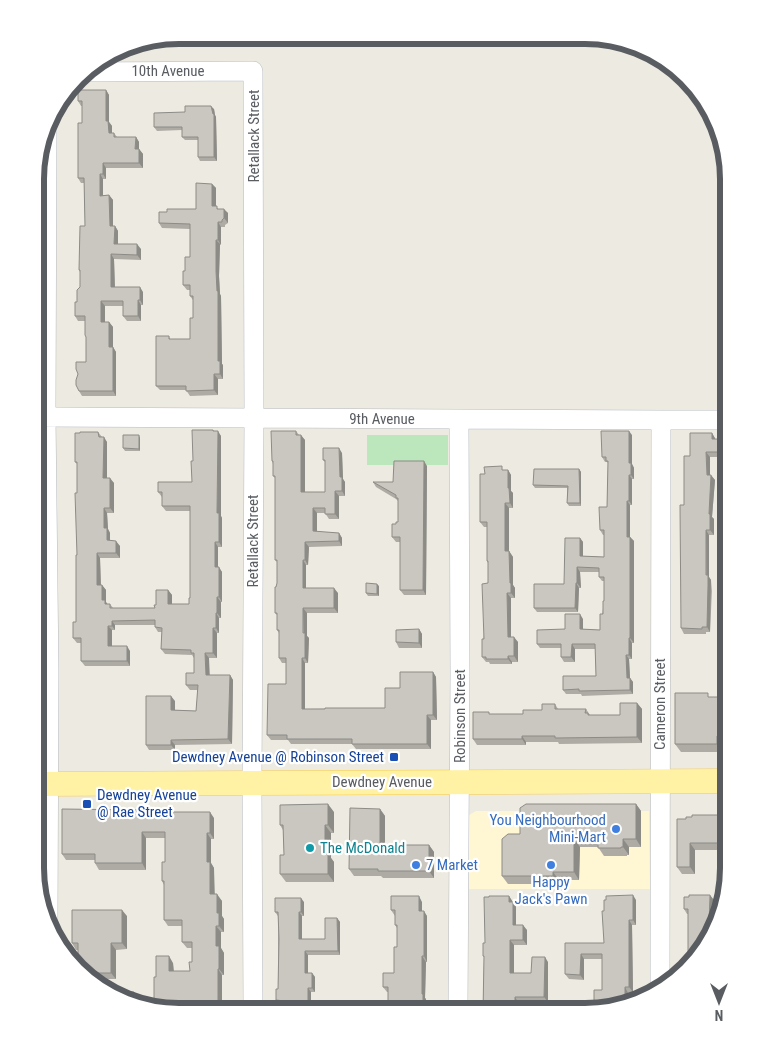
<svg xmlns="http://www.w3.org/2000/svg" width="764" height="1047" viewBox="0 0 764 1047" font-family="'Roboto Condensed',sans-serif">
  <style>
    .commercial { fill: #fff6d4 }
    .green { fill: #bce6bc }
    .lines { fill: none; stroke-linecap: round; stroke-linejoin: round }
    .minor-casing { stroke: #b6b9be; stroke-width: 20 }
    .major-casing { stroke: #f6ca51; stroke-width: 25 }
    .minor { stroke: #fff; stroke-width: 19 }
    .major { stroke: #fff2a4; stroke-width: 24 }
    .wall { fill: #aeaba5 }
    .shaded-wall { fill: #8d8b86 }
    .building { fill: #cac7c0; stroke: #8d8b86 }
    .transit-dot { fill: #1a4fb4; stroke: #fff; stroke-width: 2 }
    .shop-dot { fill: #3f7fe0; stroke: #fff; stroke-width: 2 }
    .culture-dot { fill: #0f9aa8; stroke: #fff; stroke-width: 2 }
    .labels { text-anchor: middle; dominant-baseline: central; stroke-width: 4.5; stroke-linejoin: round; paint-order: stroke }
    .street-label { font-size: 15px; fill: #595d62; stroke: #fff }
    .transit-label { font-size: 15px; fill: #164399; stroke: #fff; text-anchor: end }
    .shop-label { font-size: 15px; fill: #366cbe; stroke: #fff; text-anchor: end }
    .culture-label { font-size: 15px; fill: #0d838f; stroke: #fff; text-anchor: start }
    .rim { fill: none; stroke: #595d62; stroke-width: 6 }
  </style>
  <rect width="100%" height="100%" fill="#edebe1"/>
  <!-- commercial -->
  <path class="commercial" d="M476 811H649L650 889H469L468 818 469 815Z"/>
  <!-- green -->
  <path class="green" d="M367 435H448V465H367Z"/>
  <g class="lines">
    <!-- minor casing -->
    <g class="minor-casing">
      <path id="minor" d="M83 72 253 71 254 419 252 783 253 1011
        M47 128 46 417 49 672 48 922
        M36 417 661 420H729
        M660 987 661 420
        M458 1012 460 673 459 420"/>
    </g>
    <!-- major casing -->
    <g class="major-casing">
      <path id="major" d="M35 784 729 781"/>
    </g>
    <!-- minor -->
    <use href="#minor" class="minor"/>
    <!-- major -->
    <use href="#major" class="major"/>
  </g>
  <!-- wall -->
  <path class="wall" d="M106 90 109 95V122L112 126V133H114L117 137H136L139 142V149L143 154V168H106V179H103V195H109L113 200V226H115L118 231V244L141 249V260L114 259 115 287 143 292V305H141V321H127L123 316V306H105V322H109L113 327V347L116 352V396H82L79 391 86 362V337L85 321H78L75 316 80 287V272L79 270 85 226 84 183H81L78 178 82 123V106H81L78 101Z
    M214 109 215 115 216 117 217 161H200L198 157V140H185L182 137V130L157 131 154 127 185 112Z
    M212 184 216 188V206L218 209 228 213V223L225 225V227H221V245L220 244 219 276 220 294 221 296 222 364 223 365V379H218V395L190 396 186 390H160L156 386 169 336 170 339H190L193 318V300L190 296V290H187L183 285 185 271 190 257V229L162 228 159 223 167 212 196 209Z
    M213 430 221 436V516L222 518V547H218V567L222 572V602H221V618H219V633H217V658H209V675H230L233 680 232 744 175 745V750H149L146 745 175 701V710L196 711 198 690H190L186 685 194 673V658L192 655 165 654 161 649 162 632H158L155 627V625H115V630H112V646L130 651V666H85L81 661V643H77L73 638 76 622 77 555V464L75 462 98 432 102 437 107 442V478L114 483V513H107L108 529 110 533V540L120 546V558H100L101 585H102L106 590V602L107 604H110L113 608H155L156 605 168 590 172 595V604H189L190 598V511H166L162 506V497L158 492 192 482 193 461Z
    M296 431 299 435 305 440V492H325V462L323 460 342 453 343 479 345 482V496H339V519H329L325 513H317V532L339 533 342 538V546L309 547 308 565H306V588L338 593V613H307V636L309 638 308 663H305V709L385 708 400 688 433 672 436 677 437 720H431V749H356L352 744H291L288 740H271L267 735 286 684V663H282L279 658V633L277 630V615L275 613 277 583V562L275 560V478L273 476V464L272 461Z
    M712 433 715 439H729V457H710V475L715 480 712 517 714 519V535H709V577L711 580 712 591 710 632H706V634H684L681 628 690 456Z
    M632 435V464L634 468V479H632V505H630V537L634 541V643H632V659H629L630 678 633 682V694L582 696 581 694H566L563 690 596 676 595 649H575V662H564L561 657V648H540L537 644 583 619V629L600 630 604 601V581H602L599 577V572H580L581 588H579L578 612H537L534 608 564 584 580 538 583 542V556L604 557V535H603L600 530 607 507 608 463 607 462H605L602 457Z
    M140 438V451H125L123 448Z
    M427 466 426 595H404L400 590V542H396L392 537 398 522V501L396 499 376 487 373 482H393Z
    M579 469 581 472V506H569L567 503V488H535L533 485Z
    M504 470H508L511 475V491L513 493V508H509V551L513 557V585L515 588V598H511V637L518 642V662H512V664H490L489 662H486L482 657 488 583V563L487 561V527H484L480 522 485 474Z
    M379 586V596H368L366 593Z
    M419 629 422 634V648H399L396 642Z
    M711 697H718L723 705H729V745H723V752H681L675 744Z
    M637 703 642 709V743L559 744 558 742H526V745H477L473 739 490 714H523L542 710 555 704 558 709H586L590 715H620Z
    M636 804 641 811V847H629V855H627V856H604L598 847H580L579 880H559V884H508L502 876 520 834Z
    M729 806V850H695V874H682L677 867 686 819 726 815Z
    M380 809 385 816V845H429L434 852V878H383L381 876H354L349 869Z
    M142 810 143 812 214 818V839H211V863L214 868V894L222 901V916L224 919V932H221V948L224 953V975H222V1011H161L156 977 173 963 174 971H190L192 962V948H187L182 942V926H168L164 920V885L162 881 165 862V838H146V870H99L95 863V860H66L62 854Z
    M334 812V833H331V858L334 862V882H286L280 874 284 855 283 830 280 825Z
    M509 896 516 907V925L527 930V945H514V973H531L548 962V1002H518L519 1012H483L484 957 483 956Z
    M636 900V925H632L633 992 628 993V1002L602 990V959H584V980L569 979 565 974V943H604V911Z
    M714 900 713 924 711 930 688 959V914H687L684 909Z
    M304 902V916H302V939H325L337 918 340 922V955H308V973H312L315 977V992H311V1007L279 1004 276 1000 278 989V916L275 912Z
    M422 902V911L427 916V962H426L425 998 426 999V1012L388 992H387L383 987 394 973 397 947V928L395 925V916L391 910Z
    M127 916V949L116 950V979H96V984L78 964V950H76L72 943Z"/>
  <!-- shaded-wall -->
  <path class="shaded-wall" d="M106 90 109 95V122L112 126V138L109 133 106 121Z
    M211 106 214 109 215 115 216 117 217 161 214 157 213 114Z
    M136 137 139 142V154L135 149Z
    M139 149 143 154V168L139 163Z
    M103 163 106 168V179L103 174Z
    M100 174 103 179V201L100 196Z
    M212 184 216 188V211L212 206Z
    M109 195 113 200V231L110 226Z
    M224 209 228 213V223L224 218Z
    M218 222 221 227V245L218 240Z
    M115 226 118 231V249L114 244Z
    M216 240 220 244 219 276 220 294 221 296 222 364 223 365V379L220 374 218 361 216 271Z
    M137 244 141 249V260L137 255Z
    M111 254 114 259 115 292 111 287Z
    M140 287 143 292V305L140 300Z
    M138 300 141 305V321L138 316Z
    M101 301 105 306V327L101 322Z
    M109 322 113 327V352L109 347Z
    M113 347 116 352V396L113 391Z
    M214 374 218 379V395L214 390Z
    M218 431 221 436V516L222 518V547L219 542 217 513Z
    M629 431 632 435V464L634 468V479L631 475 629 463Z
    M712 433 715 438V444L712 439Z
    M139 435 140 438V451L139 449Z
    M301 435 305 440V497L301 492Z
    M104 437 107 442V483L103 478Z
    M339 448 342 453 343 479 345 482V496L342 491 340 477Z
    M706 452 710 457V480L707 475Z
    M424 461 427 466 426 595 423 590Z
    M579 469 581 472V506L580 503Z
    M508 470 511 475V491L513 493V508L510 503 508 488Z
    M629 475 632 479V505L629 501Z
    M711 475 715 480 712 517 714 519V535L710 530 709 514Z
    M110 478 114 483V513L110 508Z
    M335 491 339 496V519L335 514Z
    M627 501 630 505V541L627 537Z
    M505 503 509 508V557L505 551Z
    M104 508 107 513 108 529 110 533V545L107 540 104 528Z
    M313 508 317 513V536L313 531Z
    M706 530 709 535V577L711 580 710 632 707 627Z
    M339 533 342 538V546L339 541Z
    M630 537 634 541V643L630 638Z
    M580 538 583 542V561L580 556Z
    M116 541 120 546V558L116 553Z
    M215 542 218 547V572L215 567Z
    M305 542 309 547 308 565 305 560Z
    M509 551 513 557V585L515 588V598L511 593 510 583Z
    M97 553 100 558 101 590 97 585Z
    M303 560 306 565V593L303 588Z
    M219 567 222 572V602L219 597Z
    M577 567 580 572 581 588 577 583Z
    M576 583 579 588 578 612 575 608Z
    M377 584 379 586V596L377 594Z
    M102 585 106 590V602L108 605V609L102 600Z
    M334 588 338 593V613L334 608Z
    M168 590 172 595V609L168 604Z
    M507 593 511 598V642L508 637Z
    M217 597 221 602V618L217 613Z
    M303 608 307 613V636L309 638 308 663 305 658Z
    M216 613 219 618V633L216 628Z
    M580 614 583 619V634L580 629Z
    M112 621 115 625V630L112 626Z
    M108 626 112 630V651L108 646Z
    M213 628 217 633V658L213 653Z
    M419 629 422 634V648L419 643Z
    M514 637 518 642V662L514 656Z
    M629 638 632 643V659L629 655Z
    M572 644 575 649V662L571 657Z
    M127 646 130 651V666L127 661Z
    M205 653 209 658 210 680 206 675Z
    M626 655 629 659 630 678 633 682V694L630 690 627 678Z
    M508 656 512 662V664L508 659Z
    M302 658 305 663V714L302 709Z
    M433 672 436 677 437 720 433 715Z
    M230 675 233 680 232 744 228 739Z
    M171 696 175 701V715L171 710Z
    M718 697 724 705H718Z
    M637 703 642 709V743L637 737Z
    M427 715 431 720V749L427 744Z
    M522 736 526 742V745L522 739Z
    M717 736 723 745V752L717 744Z
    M171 740 175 745V750L171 745Z
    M328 804 334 812V833L328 825Z
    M636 804 641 811V847L636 839Z
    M380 809 385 816V852L380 845Z
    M210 812 214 818V839L210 833Z
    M325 825 331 833V858L334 862V882L328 874 325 854Z
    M142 832 146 838V870L142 863Z
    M207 833 211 839V863L214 868 215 901 210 894 207 862Z
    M724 836 729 843V850L724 843Z
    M574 839 580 847 579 880 574 872Z
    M623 839 629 847V855L623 847Z
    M690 843 695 850V874L690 867Z
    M429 845 434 852V878L429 871Z
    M553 872 559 880V884L553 876Z
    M217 894 222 901V916L224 919V932L219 926 217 913Z
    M633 895 636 900V925L633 920Z
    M710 895 714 900 713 924 711 928 709 925Z
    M419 896 422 902V916L419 911Z
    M509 896 516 907V930L513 925 509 902Z
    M301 898 304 902V916L301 912Z
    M122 910 127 916V949L122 943Z
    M424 911 427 916V962L424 956Z
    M299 912 302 916V943L299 939Z
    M337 918 340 922V955L338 951Z
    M629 920 632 925 633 992 629 987Z
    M523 925 527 930V945L523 940Z
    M707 925 710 930 707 942Z
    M216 926 221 932V948L224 953V975L219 969 216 946Z
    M510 940 514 945V978L510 973Z
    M111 943 116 950V979L111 973Z
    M305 951 308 955V977L305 973Z
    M581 954 584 959V980L580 975Z
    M169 956 173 963 174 977 169 971Z
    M422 956 426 962 425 998 426 999V1012H423L422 994Z
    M545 957 548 962V1002L544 997Z
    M218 969 222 975V1011H218Z
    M91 973 96 979V984L91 979Z
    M312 973 315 977V992L312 988Z
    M625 987 628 993V1002L625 1003Z
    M308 988 311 992V1007L308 1002Z
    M134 992 136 995V1001H134Z
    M515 997 518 1002 519 1012H515Z
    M304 1002 307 1007V1011H304Z"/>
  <!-- building -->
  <path class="building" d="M78 90H106V121H108L109 133H114V137H136L135 149H139V163H103V174H100V196L109 195 110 226H115L114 244H137V255L111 254V287H140V300H138V316H123V301H101V322H109V347H113V391H79L76 385V380L78 374 76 369V362H86V337L85 335V316H75V302H77V290L80 287V270H79L80 226H85L84 178H78V123H82V101H78Z
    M185 106H211L213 114H214V157H198V137H182V127H154V113L185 112Z
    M196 183 212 184V206H217V209H224V218L222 220V222H218V240H216V271L217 291H218V361H220V374H214V390L186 391V386H156V336H169V339H190V318H193V296H190V285H183V271H185V257H190V224L159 223V212H167V209H196Z
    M192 430H213V431H218L217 513H219V542H215V567H219V597H217V613H216V628H213V653H205L206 675H230L228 739 171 740V745H146V696H171V710L196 711 198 685H186V673H194V653H191V650L161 649 162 628 155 627V620L112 621V626H108V646H127V661H81V638H73V622H76V555H77L75 493H77V462H75V433H80V432H98L99 437H104L103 478H110V508H104V528H107V540L116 541V553H97V585H102V600H105V604H110V608H155L154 605H156V590H168V604H189V598H190V506H162V492H158V482H192L191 461H193Z
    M271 431H296V435H301V492H325V460H323V448H339L340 477H342V491H335V514H325V508H313V531L339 533V541L305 542V560H303V588H334V608H303V633H305V658H302V709H325V708H385V688H400V672H433V715H427V744H352V739H287V735H267L268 684H286V658H279V630H277V613H275V587H276L277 583V560H275V476H273V461H272Z
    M601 431H629V463H631V475H629V501H627V537H630V638H629V655H626L627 678H630V690L579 691V689L563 690V676H596L595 644H572L571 657H561V644H537V630L565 629V614H580V629L600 630V614H603V601H604V577H599V568L577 567V583H576L575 608H534V584H564L565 538H580V556L604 557V530H600L599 507H607L608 461H606V457H602Z
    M690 433H712V439H729V452H706L707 475H711L709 514H710V530H706V575H708V586L707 627H702V629L681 628 680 505H684V456H690Z
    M123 435H139V449L123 448Z
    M394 461H424L423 590H400V537H392V524H396V522H398V498H396V495L373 482H393Z
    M502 466V470H508V488H509L510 503H505V551H509L510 583H511V593H507L508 637H514V656H508V659H486V657H482V639H484L482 584 488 583V561H487V522H480V474H485L484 467Z
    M534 469H579L580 503H567L568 486 533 485Z
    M366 583 377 584V594L366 593Z
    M419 629V643L396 642V630Z
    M675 693H708V697H718V705H729V737L717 736V744H675Z
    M620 703H637V737L555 738V736H522V739H473V712H489V714H523V710H542V704H555V709H586L585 713H588V715H620Z
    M328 804V825H325V854H328V874H280V855H284L283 825H280V805Z
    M526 804H636V839H623V847H621V848H598V839H574V872H553V876H502V839L508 834H520V808Z
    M726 806H729V836H724V843H690V867H677V819H686V817H692V815H726Z
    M350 808 380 809V845H429V871H378V869H349Z
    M62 809 142 810V812H210V833H207V862H210V894H217V913H219V926H216V946H219V969H218V1011H161L154 1008V977H156V956H169V971H190L189 962H192V942H182V920H164V881H162V862H165V832H142V863H95V854H62Z
    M633 895V920H629V987H625V1003L594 1010V990H602V954H581L580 975 565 974V943H604L602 911H604V900H606V896Z
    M689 895H710L709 925H707V942L705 948 685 965V959H688V909H684V897H689Z
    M391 896H419V911H424V956H422V994H423V1012L388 1011V987H383V973H394V947H397V925H395V910H391Z
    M489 896H509V902H513V925H523V940H510V973H531L532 957H545L544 997H515V1012H483L484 956H483V943H485L484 897H489Z
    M275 898H301V912H299V939H325V918H337L338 951H305V973H312V988H308V1002H304V1011H284V1001L276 1000V989H278L279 939 278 912H275Z
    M72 910H122V943H111V973H91V979L78 964V943H72Z
    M117 992H134V1001L117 994Z"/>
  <!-- markers -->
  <g class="transit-dot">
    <rect x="389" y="752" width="10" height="10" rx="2.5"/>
    <rect x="82" y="799" width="10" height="10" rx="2.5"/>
  </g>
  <g class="shop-dot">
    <circle cx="616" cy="829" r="5"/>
    <circle cx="416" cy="865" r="5"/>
    <circle cx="551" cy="865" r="5"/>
  </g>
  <circle class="culture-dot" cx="310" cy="848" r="5"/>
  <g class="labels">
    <!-- street labels -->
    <g class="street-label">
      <text x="168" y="71">10th Avenue</text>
      <text transform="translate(254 136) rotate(-90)">Retallack Street</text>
      <text x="382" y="419">9th Avenue</text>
      <text transform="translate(253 541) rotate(-90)">Retallack Street</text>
      <text transform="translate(660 704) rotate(-90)">Cameron Street</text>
      <text transform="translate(460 716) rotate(-90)">Robinson Street</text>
      <text x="382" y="782">Dewdney Avenue</text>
    </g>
    <!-- transit labels -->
    <g class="transit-label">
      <text x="384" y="757">Dewdney Avenue @ Robinson Street</text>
      <text x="97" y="795" text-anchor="start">Dewdney Avenue<tspan x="97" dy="17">@ Rae Street</tspan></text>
    </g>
    <!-- shop labels -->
    <g class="shop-label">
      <text x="606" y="820">You Neighbourhood<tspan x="606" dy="17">Mini-Mart</tspan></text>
      <text x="426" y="865" text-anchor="start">7 Market</text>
      <text x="551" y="882" text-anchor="middle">Happy<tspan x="551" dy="17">Jack's Pawn</tspan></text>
    </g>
    <!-- culture labels -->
    <g class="culture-label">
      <text x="320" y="848">The McDonald</text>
    </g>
  </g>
  <!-- crop -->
  <path d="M0 0H764V1047H0ZM179 44H585A135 135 0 0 1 720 179V868A135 135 0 0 1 585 1003H179A135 135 0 0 1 44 868V179A135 135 0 0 1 179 44Z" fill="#fff" fill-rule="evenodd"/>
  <path class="rim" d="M179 44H585A135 135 0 0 1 720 179V868A135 135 0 0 1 585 1003H179A135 135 0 0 1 44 868V179A135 135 0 0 1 179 44Z"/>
  <!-- north arrow -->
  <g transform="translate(719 1002) rotate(180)" stroke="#ffffff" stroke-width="4" paint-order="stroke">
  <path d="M0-4L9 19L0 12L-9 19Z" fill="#595d62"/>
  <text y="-8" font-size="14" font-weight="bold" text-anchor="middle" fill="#595d62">N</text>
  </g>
</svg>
